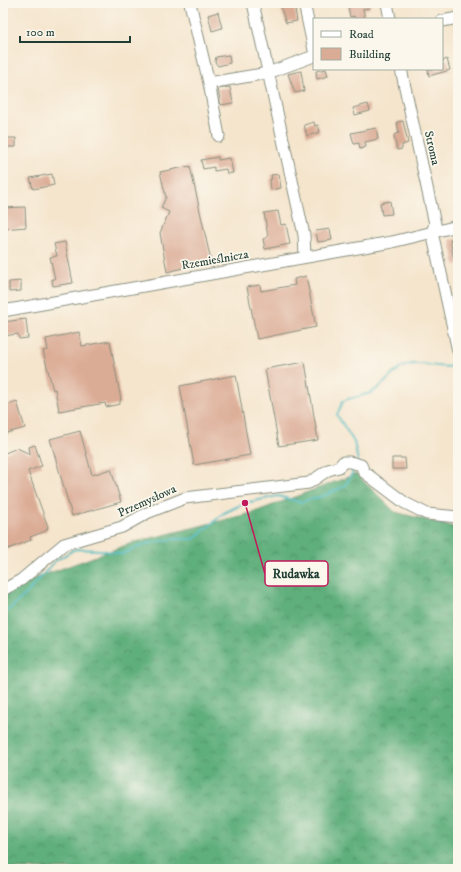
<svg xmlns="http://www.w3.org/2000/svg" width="461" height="872" viewBox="0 0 461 872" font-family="'IM FELL DW Pica',serif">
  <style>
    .forest { fill: url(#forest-crowns); stroke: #3e7658 }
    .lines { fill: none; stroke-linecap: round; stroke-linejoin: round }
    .stream { stroke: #4bbac1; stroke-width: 2 }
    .building { fill: #dbac95 }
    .minor-casing { stroke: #8a9180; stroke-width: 13 }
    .minor { stroke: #fff; stroke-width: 11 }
    .labels { text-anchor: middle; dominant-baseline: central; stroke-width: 3.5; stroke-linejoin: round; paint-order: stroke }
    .street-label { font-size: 12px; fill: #1f3d34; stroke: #fbf7ec }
    .leader { fill: none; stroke: #c2185b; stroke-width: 1.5 }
    .callout-dot { fill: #c2185b; stroke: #fbf7ec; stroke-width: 1.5 }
    .callout { fill: #fbf7ec; stroke: #c2185b; stroke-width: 1.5 }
    .callout-label { font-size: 13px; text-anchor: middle; font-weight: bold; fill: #1f3d34 }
  </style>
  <defs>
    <pattern id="forest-crowns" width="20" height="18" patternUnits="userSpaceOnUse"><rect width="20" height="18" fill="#5eaf7b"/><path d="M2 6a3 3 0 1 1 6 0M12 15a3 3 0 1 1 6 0" fill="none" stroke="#4d9066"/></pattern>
  </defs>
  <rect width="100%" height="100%" fill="#fbf7ec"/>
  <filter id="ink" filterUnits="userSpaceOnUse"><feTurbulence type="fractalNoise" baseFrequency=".025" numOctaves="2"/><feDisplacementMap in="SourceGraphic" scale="8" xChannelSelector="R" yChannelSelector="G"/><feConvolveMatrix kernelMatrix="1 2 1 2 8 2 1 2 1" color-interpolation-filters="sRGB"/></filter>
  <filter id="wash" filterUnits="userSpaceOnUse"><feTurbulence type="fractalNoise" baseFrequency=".012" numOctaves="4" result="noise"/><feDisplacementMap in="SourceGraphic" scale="16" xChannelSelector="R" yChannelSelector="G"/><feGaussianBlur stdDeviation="0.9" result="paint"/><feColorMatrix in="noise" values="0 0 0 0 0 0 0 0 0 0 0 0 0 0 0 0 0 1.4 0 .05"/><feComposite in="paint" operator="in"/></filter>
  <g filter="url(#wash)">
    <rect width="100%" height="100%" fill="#f5e5cd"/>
    <!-- forest -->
    <path class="forest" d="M356 474 395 512 458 528V869H3V590L132 543 252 513Z"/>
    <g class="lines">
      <!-- stream -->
      <path class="stream" d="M358 461 354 442 337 415 343 401C352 397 364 396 372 392 388 384 395 364 415 364 430 363 443 370 458 365
        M3 613 11 608 27 593 55 561 75 549 100 550 122 554 145 544 175 539H194L224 513 245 503 278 496 300 502 323 496 345 486 355 468"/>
    </g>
    <g id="blocks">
      <!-- building -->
      <path class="building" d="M294 3 297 21 286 23 281 9 283 7Z
        M369 3 370 8 363 9 365 18 355 19 354 16 350 17 348 6Z
        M218 12 222 28 212 31 208 15Z
        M229 55 230 63 218 66 215 62 216 57Z
        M447 59 450 70 429 76 428 69H442V61Z
        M326 69 328 76 317 79 316 71Z
        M301 71 304 91 295 93 288 74Z
        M230 87 233 103 221 105 218 89Z
        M368 104 370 111 355 115 353 108Z
        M403 121 408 143 402 145V149L397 150 394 136 395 134 399 133 397 122Z
        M314 122 315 126 318 125 320 132 307 136 304 125Z
        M376 128 378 139 365 142 366 147 360 149 359 143 354 144 351 133Z
        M3 138H16V147H3Z
        M218 157V160L230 158 233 173 227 174 226 169 214 171V167L203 169 201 160Z
        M190 166 211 261 167 272 160 233 169 212 161 208 166 197 160 172Z
        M52 174 54 185 33 189 30 178Z
        M279 174 281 188 271 190 270 179H272L271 175Z
        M390 201 392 214 382 215 380 203Z
        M25 207 26 227 3 229V208Z
        M278 211 281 225 286 224 290 244 265 249 263 239 268 237 264 213Z
        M330 229 332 240 318 242 316 231Z
        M458 238V264L455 265 450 240Z
        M65 242 73 283 53 286 52 279H55L50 257 57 256 54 244Z
        M306 276 316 327 257 339 247 287 260 285 261 291 295 285 294 279Z
        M21 281V291L9 292V282Z
        M26 319 28 338 19 339 18 334 3 336V322Z
        M79 332 82 346 110 341 121 400H120V404L106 407 105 403 59 411 55 389 53 390 43 351 48 350 46 339Z
        M305 362 318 440 279 446 265 369Z
        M236 375 250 455 194 465 180 386Z
        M17 402 25 428 3 434V406Z
        M80 431 92 475 111 469 121 502 72 516 50 439Z
        M35 445 42 466 28 471 48 527 46 531 30 537 31 540 3 551V454L17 448 30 454 29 447Z
        M392 458H405L406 469H392Z"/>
    </g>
  </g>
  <g filter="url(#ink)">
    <use href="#blocks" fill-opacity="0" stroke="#8a9180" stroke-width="1"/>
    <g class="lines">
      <!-- minor casing -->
      <g class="minor-casing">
        <path id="minor" d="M190 3 209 83
          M253 3 304 235 305 256
          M304 3 314 50
          M387 3 390 19
          M442 21 458 18
          M401 69 435 224 432 232
          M219 136 209 83 268 73 314 56
          M432 232 458 351
          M3 311 392 242 458 226
          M3 590 21 580 64 544 122 527 147 513 185 498 309 483 328 470 339 467 343 462H350L361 465 364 472 405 503 427 514 458 517"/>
      </g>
      <!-- minor -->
      <use href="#minor" class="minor"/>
    </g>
  </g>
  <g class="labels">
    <!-- street labels -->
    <g class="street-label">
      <text transform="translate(432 148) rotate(77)">Stroma</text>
      <text transform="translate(215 260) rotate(-10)">Rzemieślnicza</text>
      <text transform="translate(147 501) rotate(-24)">Przemysłowa</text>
    </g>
  </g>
  <!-- callouts -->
  <path class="leader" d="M245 503L265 574"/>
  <circle class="callout-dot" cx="245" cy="503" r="4"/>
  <rect class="callout" x="265" y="561" width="63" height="25" rx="4"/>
  <g class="callout-label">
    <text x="296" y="578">Rudawka</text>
  </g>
  <!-- margin -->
  <rect width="461" height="872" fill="none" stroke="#fbf7ec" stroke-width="16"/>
  <!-- legend -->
  <rect x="313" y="18" width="130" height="52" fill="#fbf7ec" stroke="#a3ada2"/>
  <rect x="321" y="31" width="20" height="6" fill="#ffffff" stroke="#a3ada2"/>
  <text x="349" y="38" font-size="12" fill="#1f3d34">Road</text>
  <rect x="321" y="48" width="20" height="12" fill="#dbac95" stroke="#a3ada2"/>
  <text x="349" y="58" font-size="12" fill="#1f3d34">Building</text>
  <!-- scale -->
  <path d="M20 36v6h110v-6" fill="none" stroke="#1f3d34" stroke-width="2"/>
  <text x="26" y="36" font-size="12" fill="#1f3d34" stroke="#fbf7ec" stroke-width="3" paint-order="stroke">100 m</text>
</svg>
